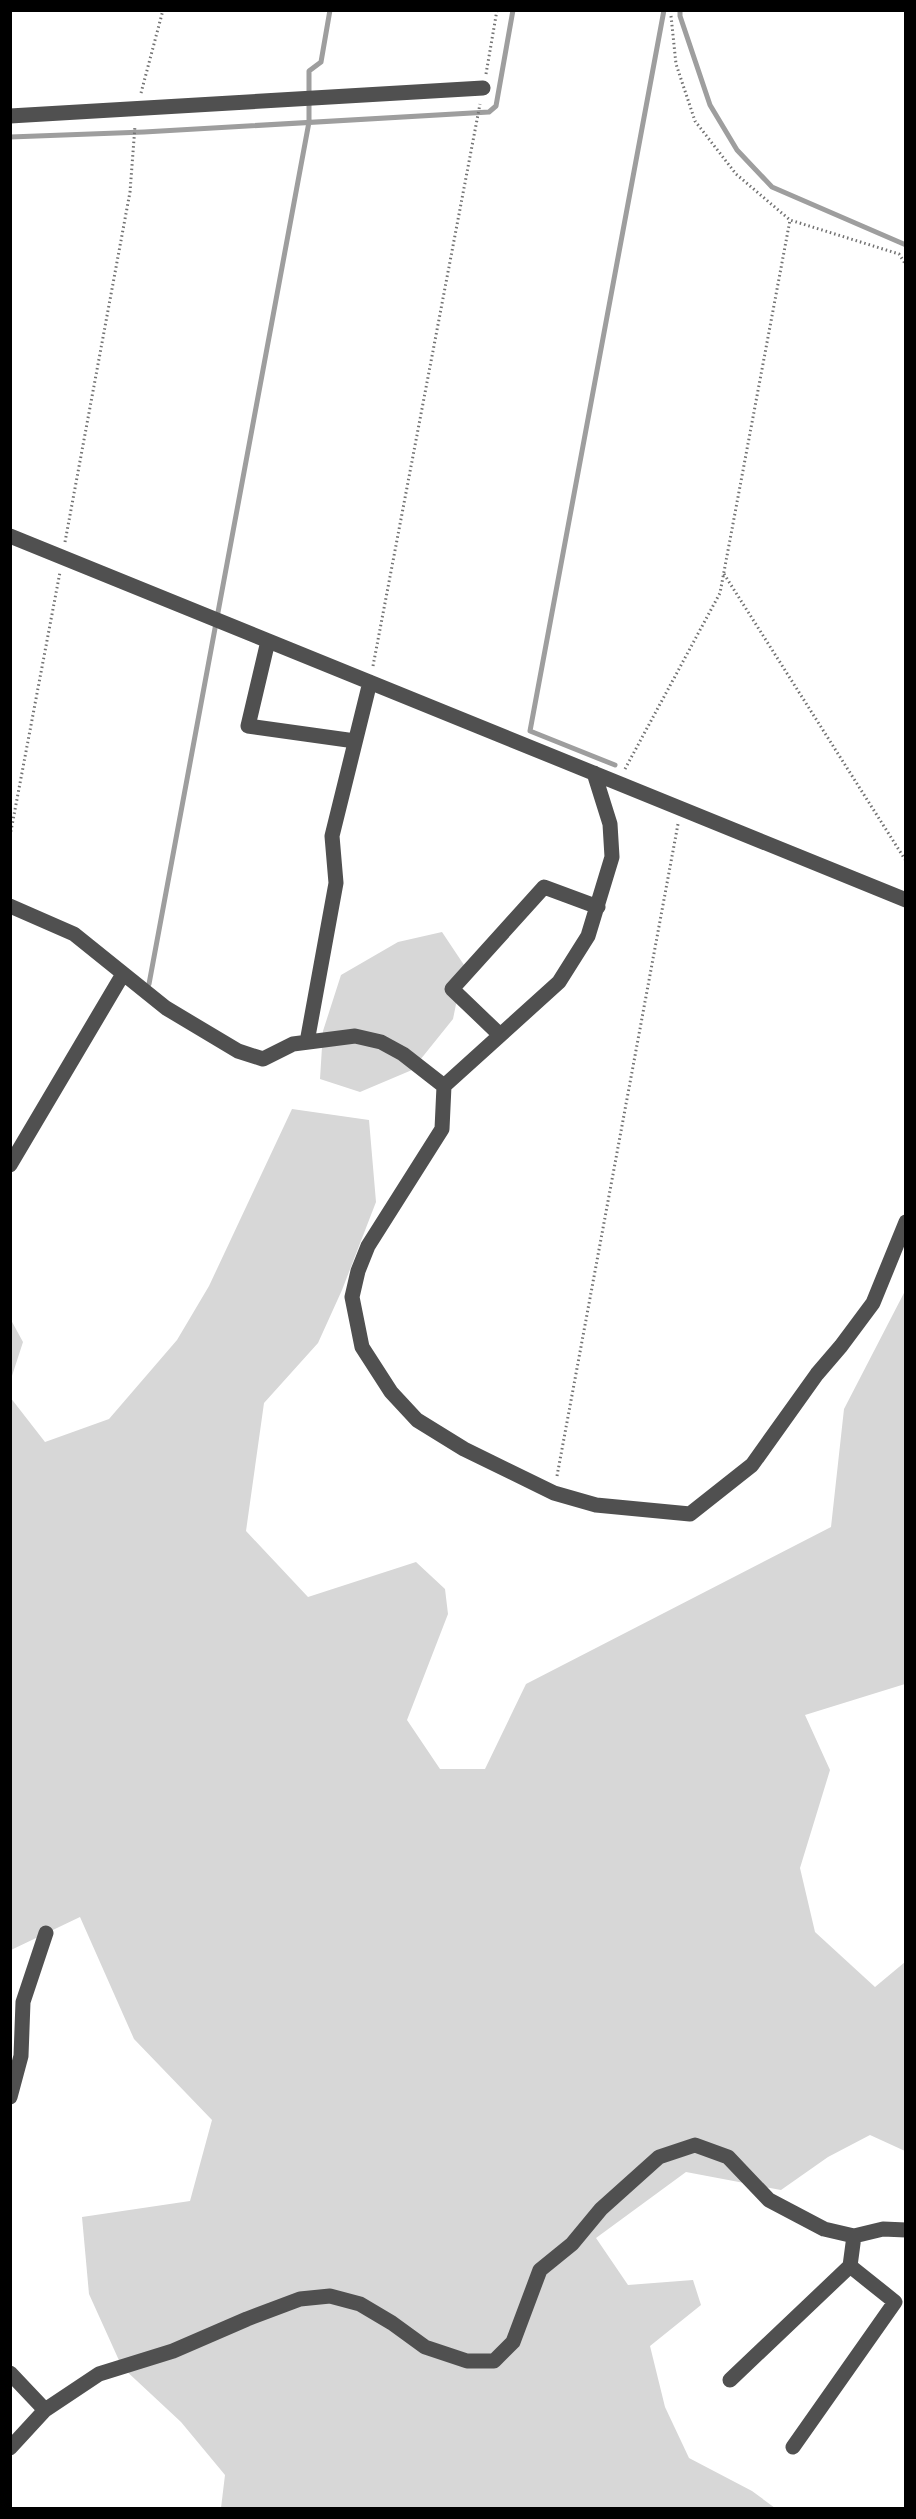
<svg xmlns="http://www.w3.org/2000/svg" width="916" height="2519" viewBox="0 0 916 2519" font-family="Commissioner,sans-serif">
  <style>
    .green { fill: #d7d7d7 }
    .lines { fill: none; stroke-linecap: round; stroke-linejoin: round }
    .stream { stroke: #9e9e9e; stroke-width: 5 }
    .path { stroke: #727272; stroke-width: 3; stroke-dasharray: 1.5 3; stroke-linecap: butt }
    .minor { stroke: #505050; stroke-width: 15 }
  </style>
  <rect width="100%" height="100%" fill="#fff"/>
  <!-- green -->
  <path class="green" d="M442 932 464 965 453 1019 412 1070 360 1092 320 1079 323 1031 341 975 398 942Z
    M292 1109 369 1120 376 1202 342 1290 318 1343 264 1403 246 1531 308 1597 416 1562 445 1589 448 1614 407 1720 440 1769H485L526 1684 831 1527 844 1409 905 1291V1684L805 1715 830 1770 800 1868 815 1932 875 1987 905 1962V2151L870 2135 828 2157 781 2190 686 2172 596 2238 628 2285 693 2280 701 2305 650 2346 665 2407 689 2458 752 2491 775 2508H221L225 2475 181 2422 122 2367 89 2294 82 2217 190 2201 212 2120 134 2039 80 1917 11 1950 10 1397 45 1442 109 1419 177 1340 209 1286Z
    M11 1320 23 1342 11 1379Z"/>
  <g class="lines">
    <!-- stream -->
    <path class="stream" d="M680 10V16L710 105 737 150 772 187 906 245
      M10 137 144 132 489 112 496 106 513 10
      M615 765 530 731 664 10
      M149 984 309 122V71L321 62 330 10"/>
    <!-- path -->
    <path class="path" d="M671 16 676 64 695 121 736 174 790 220 899 254 906 265
      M486 74 497 10
      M141 93 163 10
      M65 542 130 192 135 126
      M724 574 906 861
      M373 666 480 104
      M625 769 720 593 790 220
      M10 836 60 572
      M557 1476 678 824"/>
    <!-- minor -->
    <path class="minor" d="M10 116 483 88
      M10 536 906 900
      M268 641 248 726 355 741
      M594 773 610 824 612 857 588 936 559 982 444 1086 442 1129 368 1246 358 1271 352 1297 362 1347 391 1392 417 1420 464 1449 554 1493 596 1505 690 1514 752 1465 817 1374 841 1346 873 1303 906 1222
      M10 906 74 934 166 1008 238 1051 263 1059 293 1044 355 1036 381 1042 403 1054 444 1086
      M499 1034 452 989 544 887 598 907
      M307 1042 336 883 332 836 370 682
      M10 1165 123 974
      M10 2097 21 2056 23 2002 46 1933
      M10 2373 45 2410
      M730 2380 850 2266 854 2236
      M793 2447 895 2302 850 2266
      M10 2448 45 2410 99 2374 173 2351 247 2319 300 2299 330 2296 360 2304 392 2323 425 2347 467 2361H494L513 2342 540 2270 572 2244 601 2209 659 2157 695 2145 728 2157 769 2200 824 2229 854 2236 883 2229 906 2230"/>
  </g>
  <!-- border -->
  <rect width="916" height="2519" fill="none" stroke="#000000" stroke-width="24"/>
</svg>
